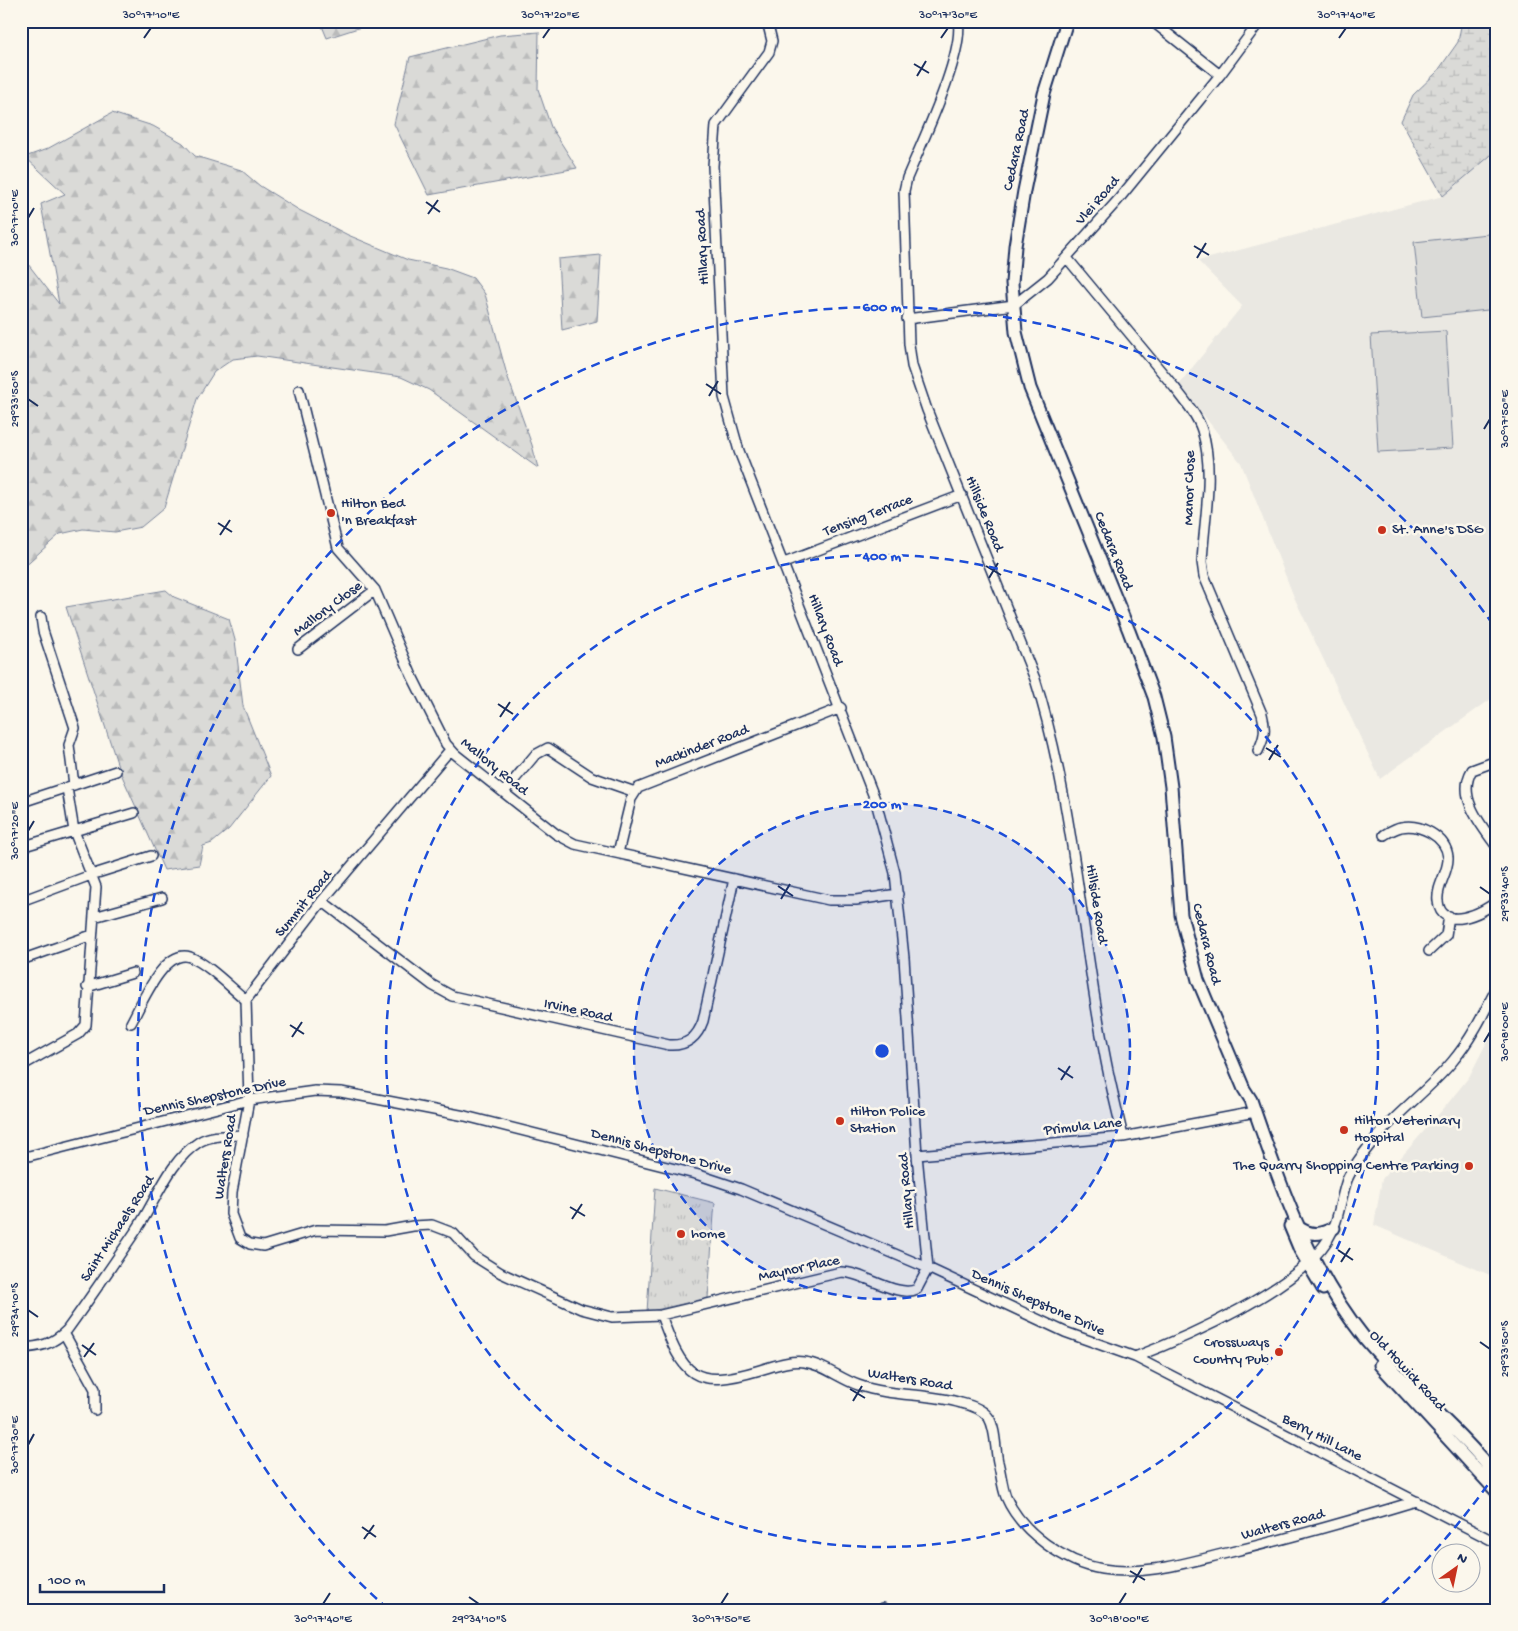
<svg xmlns="http://www.w3.org/2000/svg" width="1518" height="1631" viewBox="0 0 1518 1631" font-family="'Gochi Hand',sans-serif">
  <style>
    .built { fill: #eae8e2 }
    .grass { fill: url(#grass-tufts); stroke: #7a849a }
    .forest { fill: url(#forest-firs); stroke: #7a849a }
    .wetland { fill: url(#wetland-marsh); stroke: #7a849a }
    .pitch { fill: #dadad7; stroke: #7a849a }
    .lines { fill: none; stroke-linecap: round; stroke-linejoin: round }
    .minor-casing { stroke: #1b2f5e; stroke-width: 12 }
    .major-casing { stroke: #1b2f5e; stroke-width: 15 }
    .minor { stroke: #fbf7ec; stroke-width: 9 }
    .major { stroke: #fbf7ec; stroke-width: 11 }
    .ticks { fill: none; stroke: #1b2f5e; stroke-width: 2 }
    .ring { fill: none; stroke: #1d4ed8; stroke-width: 2.5; stroke-dasharray: 9 6 }
    .poi-dot { fill: #c8321e; stroke: #fbf7ec; stroke-width: 2 }
    .labels { text-anchor: middle; dominant-baseline: central; stroke-width: 5; stroke-linejoin: round; paint-order: stroke }
    .street-label { font-size: 15px; fill: #1b2f5e; stroke: #fbf7ec }
    .poi-label { font-size: 15px; fill: #1b2f5e; stroke: #fbf7ec; text-anchor: start }
    .centre { fill: #1d4ed8; stroke: #fbf7ec; stroke-width: 2.5 }
    .ring-label { font-size: 15px; text-anchor: middle; font-weight: bold; fill: #1d4ed8; stroke: #fbf7ec; stroke-width: 5; stroke-linejoin: round; paint-order: stroke }
    .neatline { fill: none; stroke: #1b2f5e; stroke-width: 2 }
    .ticks-label { font-size: 12px; text-anchor: middle; fill: #1b2f5e }
  </style>
  <defs>
    <pattern id="grass-tufts" width="24" height="20" patternUnits="userSpaceOnUse" patternTransform="scale(1.25)"><rect width="24" height="20" fill="#dadad7"/><path d="M3 7l-1-3M5 7V3M7 7l1-3M15 17l-1-3M17 17v-4M19 17l1-3" fill="none" stroke="#babbbb"/></pattern>
    <pattern id="forest-firs" width="22" height="20" patternUnits="userSpaceOnUse" patternTransform="scale(1.25)"><rect width="22" height="20" fill="#dadad7"/><path d="M5 1l3.5 6h-7zM16 11l3.5 6h-7z" fill="#babbbb"/></pattern>
    <pattern id="wetland-marsh" width="20" height="14" patternUnits="userSpaceOnUse" patternTransform="scale(1.25)"><rect width="20" height="14" fill="#dadad7"/><path d="M1 5h8M5 5V1M11 12h8M15 12V8" fill="none" stroke="#babbbb"/></pattern>
  </defs>
  <rect width="100%" height="100%" fill="#fbf7ec"/>
  <filter id="ink" filterUnits="userSpaceOnUse"><feTurbulence type="fractalNoise" baseFrequency=".02" numOctaves="2"/><feDisplacementMap in="SourceGraphic" scale="10" xChannelSelector="R" yChannelSelector="G"/><feConvolveMatrix kernelMatrix="1 2 1 2 8 2 1 2 1" color-interpolation-filters="sRGB"/></filter>
  <g filter="url(#ink)">
    <!-- built -->
    <path class="built" d="M1497 150V706L1491 699 1380 779 1294 597 1241 463 1179 384 1242 306 1198 261 1443 196Z
      M1497 1022V1278L1374 1225 1382 1179 1445 1107 1469 1077Z"/>
    <!-- grass -->
    <path class="grass" d="M655 1188 715 1203 714 1214 708 1298 647 1312Z"/>
    <!-- forest -->
    <path class="forest" d="M320 21H380L327 38Z
      M539 32 538 89 551 127 577 168 429 195 394 124 410 57 500 35Z
      M112 113 153 126 183 143 195 156 241 170 260 186 299 210 348 235 408 260 446 268 473 278 485 294 507 375 532 445 538 468 429 390 401 377 257 356 233 359 214 372 197 399 164 508 141 527 115 532 83 529 60 534 21 569V255L59 304 41 204 65 194 25 157 47 149Z
      M601 255 597 321 562 330 558 259Z
      M166 590 174 597 229 619 235 640 243 706 271 776 229 829 212 843 203 846 199 865 164 870 119 769 66 607Z"/>
    <!-- wetland -->
    <path class="wetland" d="M1462 21H1497V150L1443 196 1401 121 1413 95 1437 72 1458 42Z"/>
    <!-- pitch -->
    <path class="pitch" d="M1497 233V309L1422 317 1414 242Z
      M1446 331 1453 448 1378 452 1371 335Z"/>
    <g class="lines">
      <!-- minor casing -->
      <g class="minor-casing">
        <path id="minor" d="M958 21C965 53 921 144 907 178L904 191 909 344 912 366 927 410 1035 679C1074 802 1080 930 1105 1056 1110 1083 1117 1110 1123 1137
          M1152 21 1220 75
          M1067 258 1175 388C1185 401 1197 415 1202 430 1215 472 1204 519 1202 562L1204 576 1262 714C1266 729 1265 737 1258 751
          M907 319 1014 305 1048 278 1118 200 1220 75 1260 21
          M299 390 338 548 375 590 412 676 446 744 455 754 556 834 575 844 829 900H856L898 894
          M784 563 962 495
          M41 617 43 631 75 728 69 745 74 785
          M298 649 375 590
          M450 750 322 901 246 1000 249 1100 232 1192 231 1214 240 1238 250 1244 263 1246 316 1230 385 1231 413 1226 432 1225 453 1233 474 1256 501 1273 581 1309 612 1317 661 1315 841 1272C864 1272 898 1299 917 1289L928 1268 917 1155 904 958 895 873 876 802 739 451 724 397 713 166 716 125 769 52 772 41 767 21
          M1491 763 1472 770C1456 797 1482 826 1497 847
          M504 792 535 755 548 748 592 777 635 792
          M22 793 25 801 116 771
          M1384 835C1389 832 1395 828 1401 827 1419 823 1446 836 1448 857 1449 872 1436 886 1438 901 1441 933 1484 913 1497 901
          M21 847 134 813
          M618 853 631 799 638 788 841 708
          M21 901 91 875 151 856
          M322 901 432 985 452 996 669 1045C687 1046 697 1038 703 1021L734 879
          M94 917 162 898
          M1429 951 1446 935 1449 916
          M21 960 92 935
          M87 987 133 973
          M131 1023C141 1005 164 948 190 957 208 964 230 987 246 1000
          M21 1066 78 1034 86 1025 96 887 74 831 67 788
          M917 1155 1123 1137 1255 1112
          M21 1158 249 1100 315 1091 341 1092 465 1116 699 1175 741 1189 928 1268 1065 1332 1135 1357 1497 1543
          M661 1315C683 1376 693 1390 760 1370 774 1366 789 1360 804 1362 823 1364 840 1379 858 1385 892 1397 928 1393 961 1403 970 1405 983 1409 989 1418 996 1430 995 1448 998 1462 1001 1473 1002 1487 1006 1497 1021 1532 1065 1563 1102 1569 1145 1576 1185 1563 1227 1553 1290 1538 1353 1520 1416 1501
          M64 1333 95 1389V1410
          M21 1348C41 1347 53 1344 67 1330 91 1297 114 1263 137 1229 156 1201 169 1161 199 1142 212 1134 229 1136 243 1135
          M1135 1357C1188 1337 1296 1289 1327 1241 1339 1222 1340 1200 1347 1180 1352 1168 1362 1155 1370 1145 1394 1114 1427 1092 1452 1062 1471 1040 1484 1013 1497 987
          M883 1610V1608"/>
      </g>
      <!-- major casing -->
      <g class="major-casing">
        <path id="major" d="M1067 21 1044 94 1024 191 1015 246 1012 283 1016 332 1030 388 1129 631 1154 697 1164 737 1171 787 1181 915 1198 980 1244 1089 1251 1100C1279 1182 1308 1267 1363 1336 1404 1386 1457 1426 1497 1477
          M1290 1226 1300 1250 1323 1289
          M1298 1227C1311 1236 1320 1235 1334 1228
          M1380 1365 1497 1492"/>
      </g>
      <!-- minor -->
      <use href="#minor" class="minor"/>
      <!-- major -->
      <use href="#major" class="major"/>
    </g>
  </g>
  <!-- ticks -->
  <path class="ticks" d="M144 38 151 28M543 38 550 28M941 38 948 28M1339 38 1346 28M914 64 929 73M917 76 926 61M426 202 440 212M428 214 438 200M28 218 34 208M1194 246 1209 255M1197 258 1206 243M706 384 721 394M709 396 718 381M28 399 38 406M1484 429 1490 419M218 523 232 532M220 535 230 520M986 566 1001 575M989 578 998 563M498 704 513 714M500 717 510 702M1266 748 1281 757M1269 760 1278 745M28 831 34 821M778 886 793 896M1480 887 1490 894M781 899 790 884M290 1025 304 1034M292 1037 302 1022M1484 1042 1490 1032M1058 1068 1073 1078M1061 1080 1070 1066M570 1207 585 1216M572 1219 582 1204M1338 1250 1353 1260M1341 1262 1350 1248M28 1310 38 1317M1480 1342 1490 1349M82 1345 96 1355M84 1357 94 1343M850 1389 865 1398M853 1401 862 1386M28 1445 34 1434M362 1527 376 1537M364 1539 374 1525M1130 1571 1145 1580M1133 1583 1142 1568M469 1597 479 1604M323 1604 330 1593M721 1604 728 1593M1119 1604 1126 1593"/>
  <!-- distance rings -->
  <circle cx="882" cy="1051" r="248" fill="#1d4ed8" fill-opacity=".12"/>
  <g class="ring">
    <circle cx="882" cy="1051" r="248"/>
    <circle cx="882" cy="1051" r="496"/>
    <path d="M1496 1473A745 745 0 0 1 1376 1609M388 1609A745 745 0 1 1 1496 629"/>
  </g>
  <!-- markers -->
  <g class="poi-dot">
    <circle cx="331" cy="513" r="5"/>
    <circle cx="1382" cy="530" r="5"/>
    <circle cx="840" cy="1121" r="5"/>
    <circle cx="1344" cy="1130" r="5"/>
    <circle cx="1469" cy="1166" r="5"/>
    <circle cx="681" cy="1234" r="5"/>
    <circle cx="1279" cy="1352" r="5"/>
  </g>
  <g class="labels">
    <!-- street labels -->
    <g class="street-label">
      <text transform="translate(1017 150) rotate(-78)">Cedara Road</text>
      <text transform="translate(1098 201) rotate(-49)">Vlei Road</text>
      <text transform="translate(703 247) rotate(-93)">Hillary Road</text>
      <text transform="translate(1190 488) rotate(-89)">Manor Close</text>
      <text transform="translate(984 514) rotate(68)">Hillside Road</text>
      <text transform="translate(868 516) rotate(-21)">Tensing Terrace</text>
      <text transform="translate(1113 551) rotate(68)">Cedara Road</text>
      <text transform="translate(328 609) rotate(-37)">Mallory Close</text>
      <text transform="translate(825 630) rotate(69)">Hillary Road</text>
      <text transform="translate(702 747) rotate(-21)">Mackinder Road</text>
      <text transform="translate(494 767) rotate(39)">Mallory Road</text>
      <text transform="translate(304 904) rotate(-51)">Summit Road</text>
      <text transform="translate(1096 904) rotate(81)">Hillside Road</text>
      <text transform="translate(1206 944) rotate(76)">Cedara Road</text>
      <text transform="translate(578 1011) rotate(12)">Irvine Road</text>
      <text transform="translate(215 1097) rotate(-12)">Dennis Shepstone Drive</text>
      <text transform="translate(1083 1127) rotate(-6)">Primula Lane</text>
      <text transform="translate(661 1152) rotate(15)">Dennis Shepstone Drive</text>
      <text transform="translate(226 1157) rotate(-81)">Walters Road</text>
      <text transform="translate(907 1191) rotate(-95)">Hillary Road</text>
      <text transform="translate(118 1229) rotate(-57)">Saint Michaels Road</text>
      <text transform="translate(799 1269) rotate(-12)">Maynor Place</text>
      <text transform="translate(1038 1303) rotate(24)">Dennis Shepstone Drive</text>
      <text transform="translate(1407 1371) rotate(47)">Old Howick Road</text>
      <text transform="translate(910 1380) rotate(9)">Walters Road</text>
      <text transform="translate(1322 1438) rotate(27)">Berry Hill Lane</text>
      <text transform="translate(1283 1525) rotate(-15)">Walters Road</text>
    </g>
    <!-- poi labels -->
    <g class="poi-label">
      <text x="341" y="504">Hilton Bed<tspan x="341" dy="17">'n Breakfast</tspan></text>
      <text x="1392" y="530">St. Anne's DSG</text>
      <text x="850" y="1112">Hilton Police<tspan x="850" dy="17">Station</tspan></text>
      <text x="1354" y="1121">Hilton Veterinary<tspan x="1354" dy="17">Hospital</tspan></text>
      <text x="1459" y="1166" text-anchor="end">The Quarry Shopping Centre Parking</text>
      <text x="691" y="1234">home</text>
      <text x="1269" y="1343" text-anchor="end">Crossways<tspan x="1269" dy="17">Country Pub</tspan></text>
    </g>
  </g>
  <circle cx="882" cy="1051" r="8" class="centre"/>
  <g class="ring-label">
    <text x="882" y="311">600 m</text>
    <text x="882" y="560">400 m</text>
    <text x="882" y="808">200 m</text>
  </g>
  <!-- margin -->
  <rect width="1518" height="1631" fill="none" stroke="#fbf7ec" stroke-width="55"/>
  <!-- north arrow -->
  <g transform="translate(1456 1568) rotate(33)"><circle r="24" fill="#fbf7ec" stroke="#a1a7b3"/>
  <path d="M0-4L9 19L0 12L-9 19Z" fill="#c8321e"/>
  <text y="-8" font-size="14" font-weight="bold" text-anchor="middle" fill="#1b2f5e">N</text>
  </g>
  <!-- scale -->
  <path d="M40 1584v8h124v-8" fill="none" stroke="#1b2f5e" stroke-width="2.5"/>
  <text x="48" y="1584" font-size="15" fill="#1b2f5e" stroke="#fbf7ec" stroke-width="4" paint-order="stroke">100 m</text>
  <rect x="28" y="28" width="1462" height="1576" class="neatline"/>
  <g class="ticks-label">
    <text x="151" y="18">30°17'10"E</text>
    <text x="550" y="18">30°17'20"E</text>
    <text x="948" y="18">30°17'30"E</text>
    <text x="1346" y="18">30°17'40"E</text>
    <text transform="translate(14 218) rotate(-90)" y="4">30°17'10"E</text>
    <text transform="translate(14 399) rotate(-90)" y="4">29°33'50"S</text>
    <text transform="translate(1504 419) rotate(-90)" y="4">30°17'50"E</text>
    <text transform="translate(14 831) rotate(-90)" y="4">30°17'20"E</text>
    <text transform="translate(1504 894) rotate(-90)" y="4">29°33'40"S</text>
    <text transform="translate(1504 1032) rotate(-90)" y="4">30°18'00"E</text>
    <text transform="translate(14 1310) rotate(-90)" y="4">29°34'10"S</text>
    <text transform="translate(1504 1349) rotate(-90)" y="4">29°33'50"S</text>
    <text transform="translate(14 1445) rotate(-90)" y="4">30°17'30"E</text>
    <text x="323" y="1622">30°17'40"E</text>
    <text x="479" y="1622">29°34'10"S</text>
    <text x="721" y="1622">30°17'50"E</text>
    <text x="1119" y="1622">30°18'00"E</text>
  </g>
</svg>
